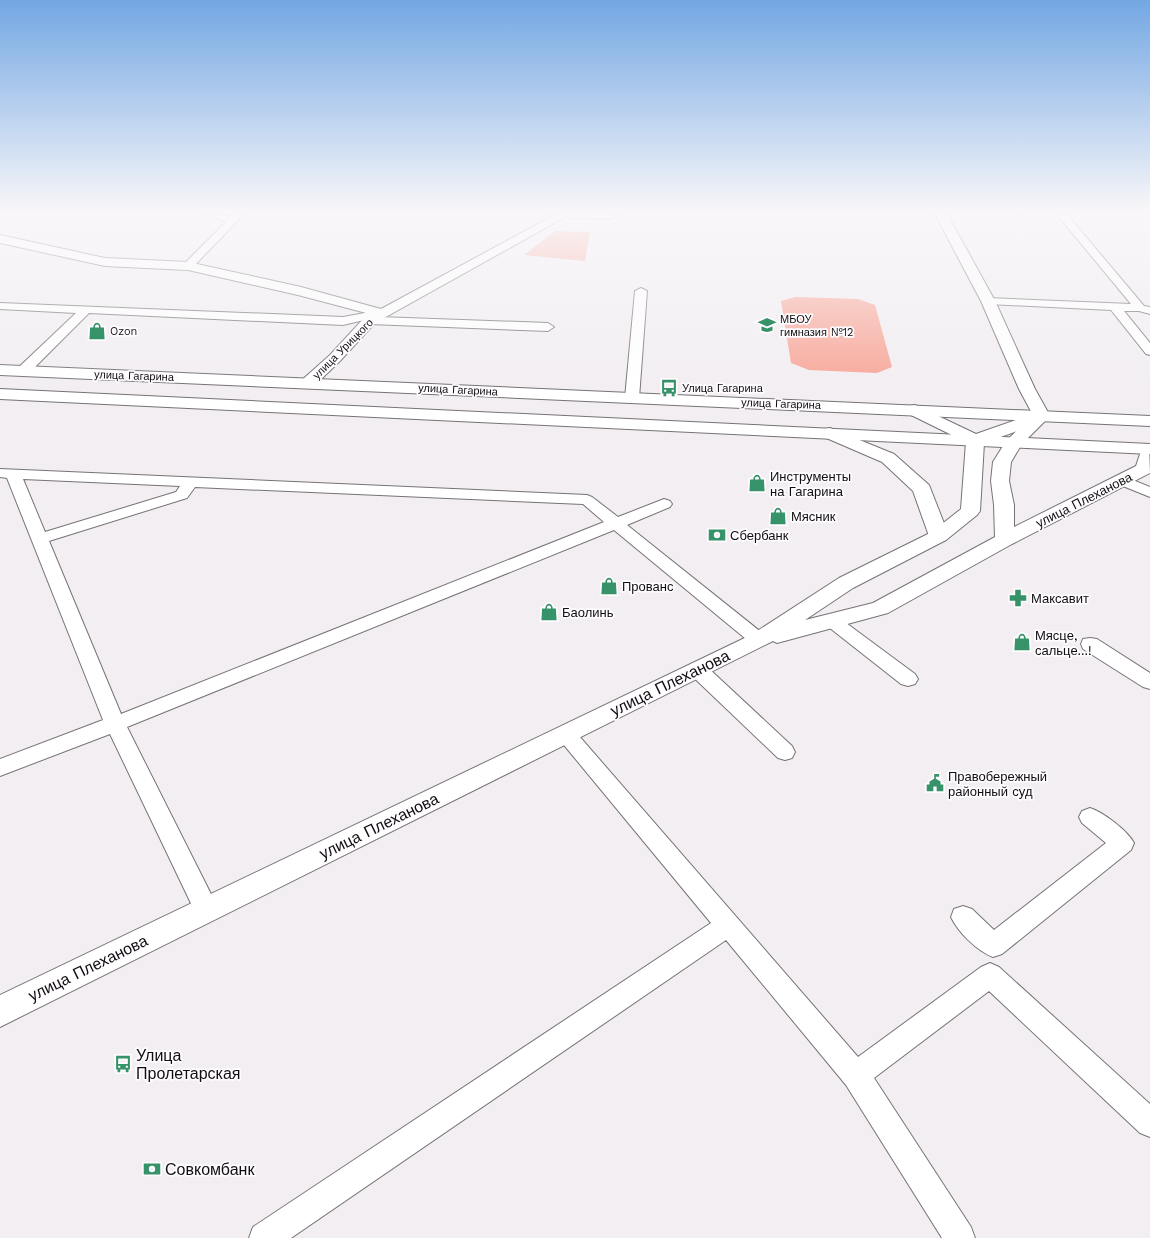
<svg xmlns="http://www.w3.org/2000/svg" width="1150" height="1238" viewBox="0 0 1150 1238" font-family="'Work Sans',sans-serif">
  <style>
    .green { fill: #f7a89a }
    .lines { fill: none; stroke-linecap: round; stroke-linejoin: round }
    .lane-casing { stroke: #767376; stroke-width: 2 }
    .street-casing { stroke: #767376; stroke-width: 2 }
    .secondary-casing { stroke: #767376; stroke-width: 2 }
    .primary-casing { stroke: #767376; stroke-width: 2 }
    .lane { fill: #fff; fill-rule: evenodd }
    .street { fill: #fff; fill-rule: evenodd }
    .secondary { fill: #fff; fill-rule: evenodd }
    .primary { fill: #fff; fill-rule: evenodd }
    .labels { text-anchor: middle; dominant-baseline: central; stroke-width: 3.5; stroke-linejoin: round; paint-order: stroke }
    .far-poi-label { font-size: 11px; fill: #100f10; stroke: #fffcff; text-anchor: start }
    .far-street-label { font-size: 11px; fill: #100f10; stroke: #fffcff }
    .poi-label { font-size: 13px; fill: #100f10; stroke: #fffcff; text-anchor: start }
    .street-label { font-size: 13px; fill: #100f10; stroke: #fffcff }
    .near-street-label { font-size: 16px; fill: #100f10; stroke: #fffcff }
    .near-poi-label { font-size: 16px; fill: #100f10; stroke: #fffcff; text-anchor: start }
  </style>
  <rect width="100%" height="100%" fill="#f2eef2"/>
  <!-- green -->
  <path class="green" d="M555 231 590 232 585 261 524 255Z
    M795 297 858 299 875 305 892 367 877 373 809 370 791 363 781 301Z"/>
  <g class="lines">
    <!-- lane casing -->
    <g class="lane-casing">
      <path id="lane" d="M201 212H214L230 217 236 212H246L192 268H184L183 266 184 264 226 222Z
        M562 212 611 213 616 216 611 219 564 217 559 214Z
        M1055 212H1065L1144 306 1150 307V314L1139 311H1124L1150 343V355L1146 354 1111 310 988 304 982 301 988 298 1131 304Z
        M641 288 647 291 639 398 637 401H627L625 398 635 291Z
        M0 303 343 317 381 310 387 313 385 315 379 317 548 323 554 327 548 331 370 324 364 320 343 325 89 313 28 374H18L17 371 18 368 76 313 0 309Z
        M0 469 587 495 592 497 618 517 664 499 670 501 672 504 670 507 627 525 766 636 768 640 766 644 759 646 752 644 614 530 127 727 219 910 216 918 207 921 198 918 110 734 0 776V759L103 720 7 478 0 477ZM23 479 180 486 176 492 45 532ZM195 487 583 504 604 522 121 714 49 541 187 498Z
        M1123 476 1150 487V497L1118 484 1115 481 1118 478Z
        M832 615 838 617 915 674 918 679 915 684 908 686 901 684 826 625 823 621 826 617Z
        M1090 638 1097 639 1150 673V689L1143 687 1083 649 1081 644 1083 639Z
        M698 663 705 665 792 746 795 752 792 758 785 760 778 758 691 675 688 670 691 665Z
        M566 726 573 729 858 1057 981 967 990 963 999 967 1150 1104V1137L1140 1133 989 991 874 1078 971 1227 975 1238H942L846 1085 726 940 291 1238H249L253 1227 711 923 559 739 556 734 559 729Z
        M1090 808C1103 812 1128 831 1134 843L1131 850 1002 954 993 957C977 951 958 932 951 917L954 909 963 906 972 909 994 930 1106 843 1082 823 1079 817 1082 811Z"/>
    </g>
    <!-- street casing -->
    <g class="street-casing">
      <path id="street" d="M560 212H574L375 323 340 361 314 386 308 388 302 386 300 383 302 380 330 355 365 317 370 314 298 295 188 270 105 266 0 243V235L105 258 188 262 301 287 381 309Z
        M934 212H946L995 301 1035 389 1050 416 1020 446 1014 447 1008 446 1005 442 1033 415 1019 389 981 301Z
        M830 428 894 454 929 485 949 536 946 540 939 542 932 540 929 536 913 491 882 462 824 437 821 433 824 429Z"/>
    </g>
    <!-- secondary casing -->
    <g class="secondary-casing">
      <path id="secondary" d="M915 405 976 434 1042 411 1048 412 1050 416 1048 420 984 443 980 511 977 515 946 540 853 588 805 620 873 603 995 537 994 505 991 481 993 462 1008 438 1014 437 1020 438 1023 442 1011 462 1009 481 1014 505V527L1136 466 1143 445 1149 444 1150 473 1012 544 888 613 777 643 773 641 0 1027V995L751 635 839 578 932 532 961 509 966 442 909 414 907 410 909 406Z"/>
    </g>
    <!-- primary casing -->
    <g class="primary-casing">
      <path id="primary" d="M0 365 1150 416V426L0 375Z
        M0 389 1150 444V454L0 399Z"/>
    </g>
    <!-- lane -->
    <use href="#lane" class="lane"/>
    <!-- street -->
    <use href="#street" class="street"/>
    <!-- secondary -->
    <use href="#secondary" class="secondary"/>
    <!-- primary -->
    <use href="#primary" class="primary"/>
  </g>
  <!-- sky -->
  <linearGradient id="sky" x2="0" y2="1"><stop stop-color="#73a7e3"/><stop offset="0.55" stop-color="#f9f7f9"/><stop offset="1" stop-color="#f9f7f9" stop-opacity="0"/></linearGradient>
  <rect width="1150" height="385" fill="url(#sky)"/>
  <!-- icons -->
  <defs>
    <g id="school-bare" transform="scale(1.38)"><path d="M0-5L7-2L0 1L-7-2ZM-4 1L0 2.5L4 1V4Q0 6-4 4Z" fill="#359269" stroke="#fffcff" stroke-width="2.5" paint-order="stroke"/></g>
    <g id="shop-bare" transform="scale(1.38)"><path d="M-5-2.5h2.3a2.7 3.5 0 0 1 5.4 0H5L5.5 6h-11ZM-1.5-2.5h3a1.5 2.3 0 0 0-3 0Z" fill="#359269" stroke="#fffcff" stroke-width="2.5" paint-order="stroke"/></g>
    <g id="bus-bare" transform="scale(1.38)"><path d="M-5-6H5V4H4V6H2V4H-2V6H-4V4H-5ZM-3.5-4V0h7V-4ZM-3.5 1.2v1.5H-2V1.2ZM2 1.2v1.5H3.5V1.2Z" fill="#359269" stroke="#fffcff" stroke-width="2.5" paint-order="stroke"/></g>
    <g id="bank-bare" transform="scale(1.38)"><path d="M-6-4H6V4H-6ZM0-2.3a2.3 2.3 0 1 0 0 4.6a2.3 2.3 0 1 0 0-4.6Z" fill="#359269" stroke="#fffcff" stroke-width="2.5" paint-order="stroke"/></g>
    <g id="pharmacy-bare" transform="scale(1.38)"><path d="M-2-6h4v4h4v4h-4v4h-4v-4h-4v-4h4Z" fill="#359269" stroke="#fffcff" stroke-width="2.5" paint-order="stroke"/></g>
    <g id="civic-bare" transform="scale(1.38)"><path d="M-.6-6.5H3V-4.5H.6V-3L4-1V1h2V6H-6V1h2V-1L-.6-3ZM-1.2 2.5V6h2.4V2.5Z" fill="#359269" stroke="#fffcff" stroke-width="2.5" paint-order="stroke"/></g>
  </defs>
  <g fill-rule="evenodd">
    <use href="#school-bare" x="767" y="325"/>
    <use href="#shop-bare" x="97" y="331"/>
    <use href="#bus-bare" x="669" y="388"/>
    <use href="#shop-bare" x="757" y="483"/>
    <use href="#shop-bare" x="778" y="516"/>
    <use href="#bank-bare" x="717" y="535"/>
    <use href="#shop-bare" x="609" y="586"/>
    <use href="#pharmacy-bare" x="1018" y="598"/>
    <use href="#shop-bare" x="549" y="612"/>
    <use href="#shop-bare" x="1022" y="642"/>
    <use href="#civic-bare" x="935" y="783"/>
    <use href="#bus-bare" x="123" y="1064"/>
    <use href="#bank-bare" x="152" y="1169"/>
  </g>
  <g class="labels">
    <!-- far-poi labels -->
    <g class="far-poi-label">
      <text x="780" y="319">МБОУ<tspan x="780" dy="13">гимназия №12</tspan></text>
      <text x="110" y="331">Ozon</text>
      <text x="682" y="388">Улица Гагарина</text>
    </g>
    <!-- far-street labels -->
    <g class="far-street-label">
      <text transform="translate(343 349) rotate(-45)">улица Урицкого</text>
      <text transform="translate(134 376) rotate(2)">улица Гагарина</text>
      <text transform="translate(458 390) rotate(3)">улица Гагарина</text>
      <text transform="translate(781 404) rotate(2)">улица Гагарина</text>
    </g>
    <!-- poi labels -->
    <g class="poi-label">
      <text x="770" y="476">Инструменты<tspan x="770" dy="15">на Гагарина</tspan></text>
      <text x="791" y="516">Мясник</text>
      <text x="730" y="535">Сбербанк</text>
      <text x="622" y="586">Прованс</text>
      <text x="1031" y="598">Максавит</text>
      <text x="562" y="612">Баолинь</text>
      <text x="1035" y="635">Мясце,<tspan x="1035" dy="15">сальце...!</tspan></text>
      <text x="948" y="776">Правобережный<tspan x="948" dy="15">районный суд</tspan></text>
    </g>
    <!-- street labels -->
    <g class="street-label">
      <text transform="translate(1084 500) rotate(-27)">улица Плеханова</text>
    </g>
    <!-- near-street labels -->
    <g class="near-street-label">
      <text transform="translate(670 683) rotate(-26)">улица Плеханова</text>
      <text transform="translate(379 826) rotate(-26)">улица Плеханова</text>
      <text transform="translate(88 968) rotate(-26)">улица Плеханова</text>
    </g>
    <!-- near-poi labels -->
    <g class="near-poi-label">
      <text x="136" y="1055">Улица<tspan x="136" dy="18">Пролетарская</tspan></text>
      <text x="165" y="1169">Совкомбанк</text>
    </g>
  </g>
</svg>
